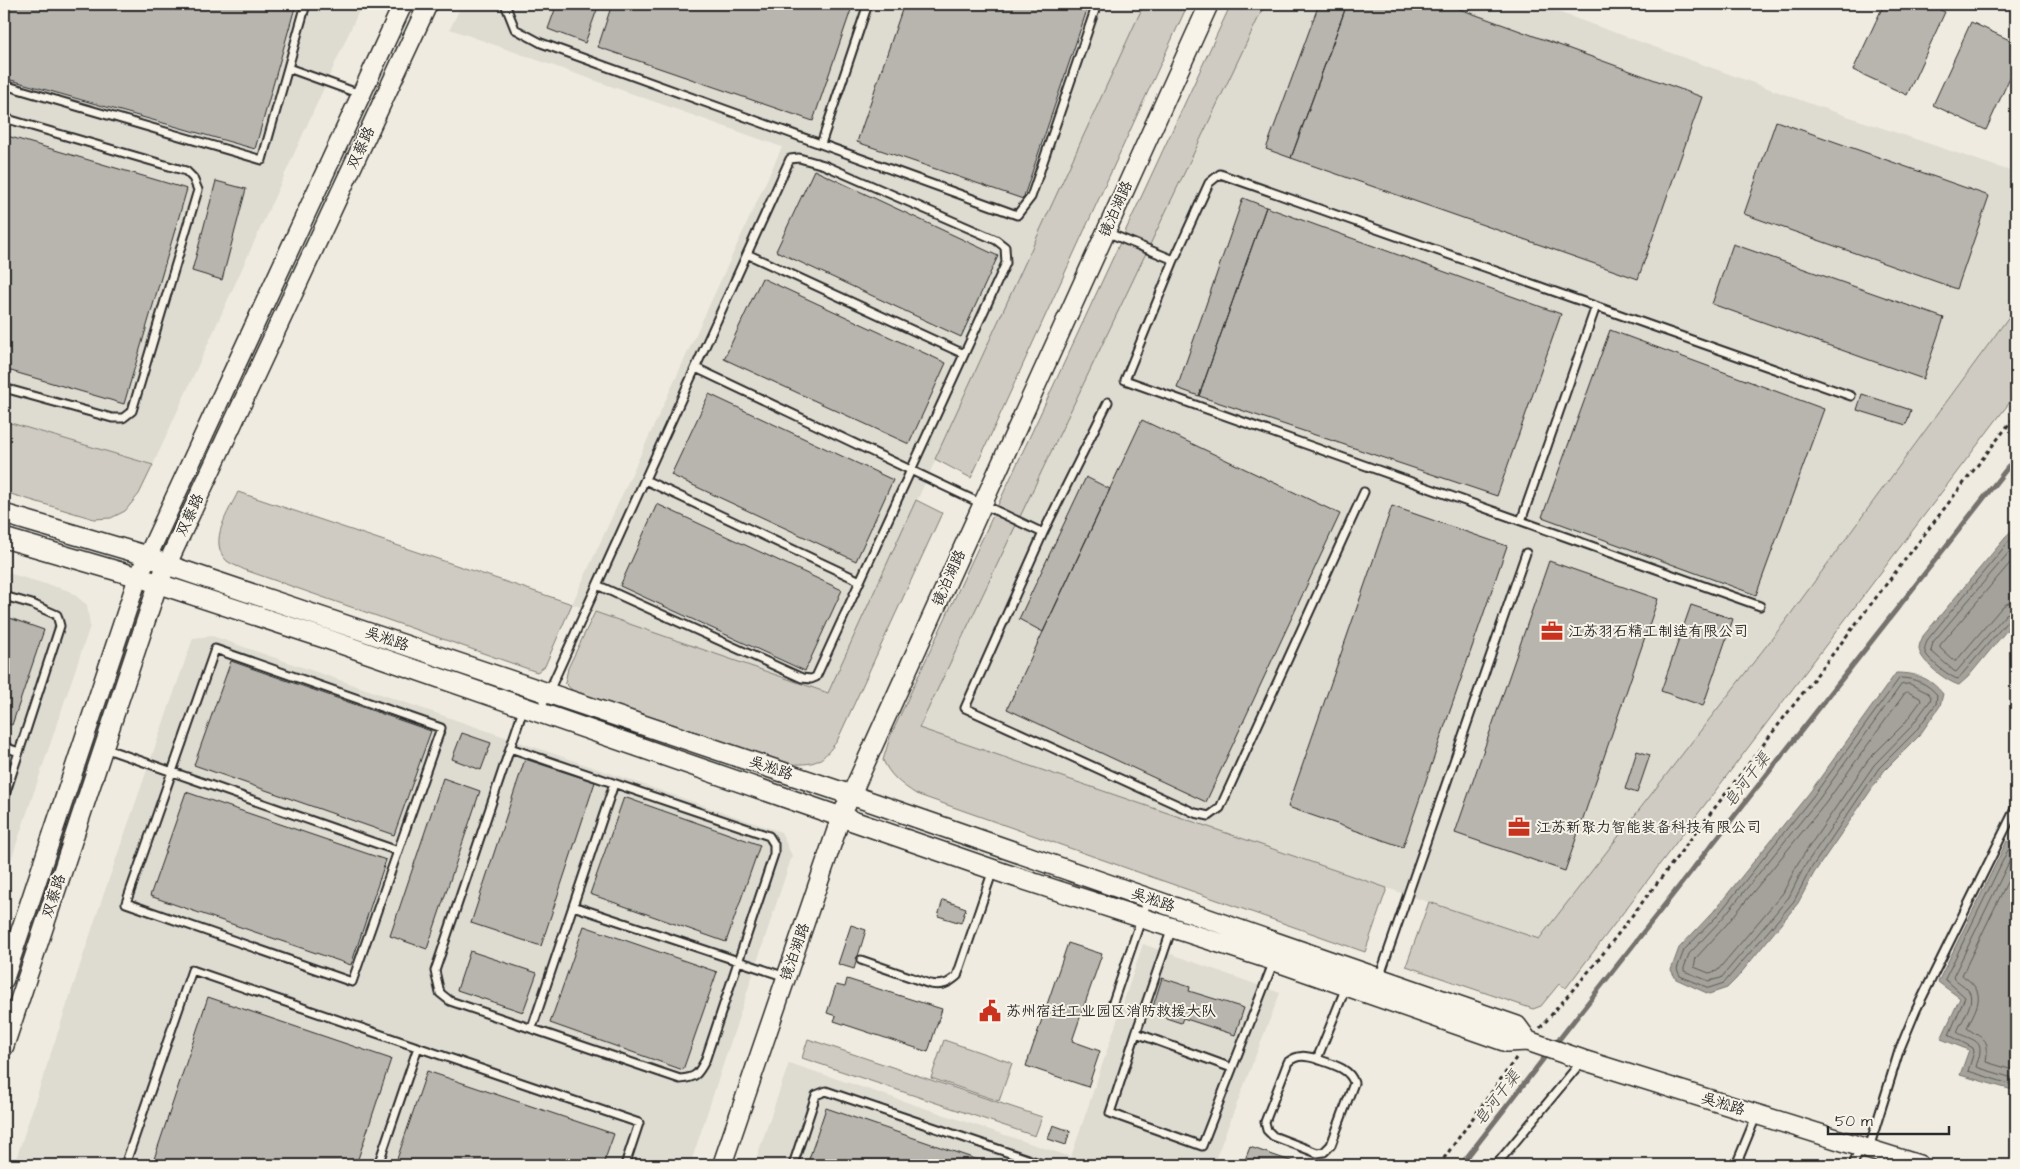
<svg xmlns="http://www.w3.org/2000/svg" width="2020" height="1169" viewBox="0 0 2020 1169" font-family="'Architects Daughter','LXGW WenKai TC',sans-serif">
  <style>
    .built { fill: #dedbd1 }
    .green { fill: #cfcbc2; stroke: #7d7b76 }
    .water { fill: #a4a29a; stroke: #74726e }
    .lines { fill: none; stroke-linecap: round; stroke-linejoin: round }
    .shore { stroke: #5b5b57; stroke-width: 1 }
    .stream { stroke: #74726e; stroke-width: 5 }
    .building { fill: #b8b5ae; stroke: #2b2b2b }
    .service-casing { stroke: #2b2b2b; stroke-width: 11 }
    .tertiary-casing { stroke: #2b2b2b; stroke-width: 21 }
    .secondary-casing { stroke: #2b2b2b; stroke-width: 22 }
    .path { stroke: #2b2b2b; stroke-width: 3; stroke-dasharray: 4 4; stroke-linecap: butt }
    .service { stroke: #f7f3e8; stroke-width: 7 }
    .tertiary { stroke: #f7f3e8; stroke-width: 18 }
    .secondary { stroke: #f7f3e8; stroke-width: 19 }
    .labels { text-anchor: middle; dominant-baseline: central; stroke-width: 4; stroke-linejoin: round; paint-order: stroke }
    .street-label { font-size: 15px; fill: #2b2b2b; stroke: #f7f3e8 }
    .poi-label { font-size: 15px; fill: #2b2b2b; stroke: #f7f3e8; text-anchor: start }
    .water-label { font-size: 16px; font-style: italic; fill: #555552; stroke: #f7f3e8 }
  </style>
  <rect width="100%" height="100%" fill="#efebe0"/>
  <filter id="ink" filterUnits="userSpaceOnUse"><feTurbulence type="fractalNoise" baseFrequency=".02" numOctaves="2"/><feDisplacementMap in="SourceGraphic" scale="10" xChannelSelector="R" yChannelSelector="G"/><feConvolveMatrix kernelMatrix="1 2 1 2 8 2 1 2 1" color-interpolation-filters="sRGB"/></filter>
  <g filter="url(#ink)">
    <!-- built -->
    <path class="built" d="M4 4H362L153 465 4 421Z
      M462 4H1144L829 693 572 604 782 147 450 29Z
      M1265 4H1536L1814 105 2016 173V307L1784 623 1539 940 918 728Z
      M4 572 70 591 87 605 90 626 4 881Z
      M212 636 781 832 792 856 690 1165H14L101 902 193 638Z
      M1143 944 1280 993 1213 1165H754L789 1063 1071 1157Z"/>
    <!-- green -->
    <path class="green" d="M1144 4H1188L971 478 935 459Z
      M1231 4H1265L919 728 1387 888 1365 952 916 794C901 784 890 776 883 760L890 737Z
      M2016 307V394L1566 988 1559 984 1541 1006 1533 1009 1406 966 1429 902 1539 939 1784 623Z
      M4 421 153 465 139 494 125 511 111 518 94 519 4 492Z
      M238 492 572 604 545 666 537 672 245 570C240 567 232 565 227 561 207 542 229 511 238 492Z
      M916 500 942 513 837 741C822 761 817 765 792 764L572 690 565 683 568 668 595 612 828 693Z
      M808 1039 1042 1117 1035 1136 802 1058Z
      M944 1040 1012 1063 999 1101 931 1078Z"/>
    <!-- water -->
    <path class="water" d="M2016 525V619L1968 677 1959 685C1947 682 1919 661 1919 648 1919 644 1922 639 1923 636Z
      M1896 673C1917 673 1930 678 1943 694L1940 706 1919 736 1884 771 1814 873 1798 903 1736 979 1727 988 1709 994 1676 979 1671 970 1679 948 1713 912 1810 792Z
      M2007 841 2016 845V1091L1960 1075 1969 1050 1941 1039 1960 998 1938 982Z"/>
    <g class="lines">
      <!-- shore -->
      <path class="shore" d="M2016 533 1928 639C1926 644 1923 649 1926 654 1930 661 1951 678 1958 679L2010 618 2016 616
        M2016 544 1933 642 1931 651 1954 671 1956 672 2006 614 2016 610
        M2016 556 1940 645V648L1954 661H1956L2002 607 2008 603 2016 602
        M1900 678C1914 678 1929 684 1937 695L1936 704 1915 732 1879 768 1810 870 1794 901 1724 983 1709 988 1680 976 1677 969 1684 950 1717 916 1814 795Z
        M1910 684 1928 693 1931 697 1930 701 1910 728 1874 765 1804 867 1789 897 1721 978 1709 981 1684 971V968L1689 954 1721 920 1819 799 1901 685Z
        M1908 692 1920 698 1921 701 1904 724 1868 760 1798 863 1783 893 1717 971 1709 973 1694 967 1696 958 1727 924 1825 804 1905 693Z
        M2016 850H2008L1945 979 1965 997 1949 1035 1973 1048 1974 1052 1968 1071 2016 1086
        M2016 856 2011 858 1953 977C1957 982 1964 985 1968 990 1977 1001 1961 1021 1957 1032 1964 1038 1981 1038 1980 1051 1980 1057 1977 1062 1976 1067L2016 1079
        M2016 864 1962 975C1966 979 1971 981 1974 986 1985 999 1972 1015 1967 1028 1984 1041 1990 1036 1986 1062L2016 1071"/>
      <!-- stream -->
      <path class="stream" d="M1554 1046 2016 457
        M1461 1165 1548 1053"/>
    </g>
    <!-- building -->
    <path class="building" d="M4 4H296L255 149 4 78Z
      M557 4H599L585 43 548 29Z
      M612 4H853L813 121 598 47Z
      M904 4H1089L1023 199 857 142Z
      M1319 4H1347L1291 158 1266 149Z
      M1347 4H1446L1702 97 1638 279 1291 158Z
      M1884 4H1927L1945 12 1907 95 1853 70Z
      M2001 4H2016V11Z
      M1971 22 2016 43V64L1986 130 1933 105Z
      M1776 121 1989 196 1957 289 1744 214Z
      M4 135 187 189 124 404 4 369Z
      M814 170 998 256 961 337 776 251Z
      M216 181 246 189 222 280 192 271Z
      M1243 198 1266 207 1199 396 1177 388Z
      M1266 207 1561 314 1497 496 1199 396Z
      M1733 244 1944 318 1923 379 1712 304Z
      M762 278 946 363 909 444 724 359Z
      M1610 330 1824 409 1756 595 1542 517Z
      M709 394 893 480 856 561 671 475Z
      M1862 394 1911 410 1906 425 1857 410Z
      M1142 420 1340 514 1206 802 1007 709Z
      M1086 477 1110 489 1043 632 1019 619Z
      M657 504 842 590 805 671 620 586Z
      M1392 506 1507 546 1403 847 1288 807Z
      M1549 561 1658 599 1565 871 1455 833Z
      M1691 605 1733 619 1703 706 1661 691Z
      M4 616 44 630 12 725 4 722Z
      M231 661 431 731 394 835 194 765Z
      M462 733 491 743 481 770 452 759Z
      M1637 751 1650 755 1637 793 1625 789Z
      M525 759 595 782 541 946 471 923Z
      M443 778 480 791 427 949 390 936Z
      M186 792 386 860 351 965 150 896Z
      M624 797 760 845 726 942 590 894Z
      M943 900 966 908 961 923 938 916Z
      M851 925 866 930 854 969 838 964Z
      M584 926 717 972 683 1070 550 1023Z
      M1068 943 1102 954 1072 1041 1100 1051 1088 1087 1026 1066Z
      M470 951 537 973 523 1012 457 990Z
      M1162 978 1190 987 1189 991 1244 1008 1235 1035 1183 1018 1181 1023 1151 1013Z
      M847 979 942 1009 928 1052 834 1021 836 1016 827 1013 836 985 845 987Z
      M208 997 391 1059 356 1165H152Z
      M427 1071 614 1134 603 1165H395Z
      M826 1108 993 1165H807Z
      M1053 1125 1070 1131 1066 1145 1048 1139Z
      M1250 1147 1302 1165H1243Z"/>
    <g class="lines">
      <!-- service casing -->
      <g class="service-casing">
        <path id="service" d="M505 4 515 29 541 43 1017 215 1031 197 1097 4
          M288 68 360 94
          M4 85 262 160 306 4
          M4 118 186 171 193 178 198 190 132 411 123 418H112L4 388
          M821 144 868 4
          M1106 232 1174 260 1125 380 1760 606
          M747 254 964 354
          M1174 260 1209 183 1220 174 1851 396
          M696 368 1043 533 965 708 1195 813 1209 816 1220 808 1364 492
          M645 480 860 581
          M1521 521 1596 306
          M1043 533 1108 402
          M4 596 32 604 57 615 60 626 4 798
          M540 711C623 527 707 343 790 159L799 158 824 165 996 240 1005 247 1006 263 816 677 811 679 802 678 597 585
          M4 747 19 752
          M104 748 398 851 441 728 215 649 126 903 352 982 398 851
          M510 748 769 836 774 844V854L705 1061C698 1074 696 1078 680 1079L450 1001 440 993 435 971 524 707
          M573 906 786 977
          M861 960 930 984C942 986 948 984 957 976L993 870
          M1379 978 1526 553
          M1112 1005 1148 899
          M532 1028 614 784
          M1136 1033 1172 928
          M1317 1059C1306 1056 1298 1054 1288 1062L1265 1122 1267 1130 1273 1136 1317 1153 1324 1152 1331 1145 1354 1083C1350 1068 1331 1064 1317 1059L1346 987
          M1232 1068 1136 1033 1110 1113 1202 1146 1274 961
          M1869 1148 1899 1051 1916 1010 2016 807
          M125 1165 192 970 639 1123 625 1165
          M378 1165 418 1047
          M793 1165 816 1095 826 1091 1045 1165
          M1496 1165 1582 1061
          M1736 1165 1757 1114
          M1853 1165 1860 1147"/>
      </g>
      <!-- tertiary casing -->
      <g class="tertiary-casing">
        <path id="tertiary" d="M4 980 138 577 403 4
          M4 1047 158 584 428 4
          M722 1165 841 817 1209 4"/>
      </g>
      <!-- secondary casing -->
      <g class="secondary-casing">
        <path id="secondary" d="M4 514 148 556 167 565 851 795 1517 1026 1528 1041
          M4 538 138 577 324 638 1006 874 1275 961 1507 1042 1528 1041 1583 1060 1919 1165"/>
      </g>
      <!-- path -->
      <path class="path" d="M1540 1028 1595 964 2016 415
        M1439 1165 1516 1058"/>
      <!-- service -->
      <use href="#service" class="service"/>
      <!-- tertiary -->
      <use href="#tertiary" class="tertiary"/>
      <!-- secondary -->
      <use href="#secondary" class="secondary"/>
    </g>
  </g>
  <!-- icons -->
  <defs>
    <g id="office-bare" transform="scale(1.725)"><path d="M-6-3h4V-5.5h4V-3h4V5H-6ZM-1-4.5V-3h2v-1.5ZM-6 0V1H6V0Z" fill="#c8321e" stroke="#f7f3e8" stroke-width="2.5" paint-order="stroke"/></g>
    <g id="civic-bare" transform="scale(1.725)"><path d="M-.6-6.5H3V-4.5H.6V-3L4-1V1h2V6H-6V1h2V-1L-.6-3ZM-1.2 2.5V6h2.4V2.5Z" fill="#c8321e" stroke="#f7f3e8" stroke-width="2.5" paint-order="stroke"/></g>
  </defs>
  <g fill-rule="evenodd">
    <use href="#office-bare" x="1552" y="631"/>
    <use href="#office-bare" x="1519" y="827"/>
    <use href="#civic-bare" x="990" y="1011"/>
  </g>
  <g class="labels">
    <!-- street labels -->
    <g class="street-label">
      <text transform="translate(361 148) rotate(-65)">双蔡路</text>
      <text transform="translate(1116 209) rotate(-66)">镜泊湖路</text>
      <text transform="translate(190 515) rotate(-65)">双蔡路</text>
      <text transform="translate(949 578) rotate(-66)">镜泊湖路</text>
      <text transform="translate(387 639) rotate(19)">吴淞路</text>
      <text transform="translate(771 768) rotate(19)">吴淞路</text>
      <text transform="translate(54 896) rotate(-72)">双蔡路</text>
      <text transform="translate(1153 900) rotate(19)">吴淞路</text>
      <text transform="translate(795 952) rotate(-71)">镜泊湖路</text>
      <text transform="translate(1723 1104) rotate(17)">吴淞路</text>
    </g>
    <!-- poi labels -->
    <g class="poi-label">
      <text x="1568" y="631">江苏羽石精工制造有限公司</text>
      <text x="1536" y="827">江苏新聚力智能装备科技有限公司</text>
      <text x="1006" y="1011">苏州宿迁工业园区消防救援大队</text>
    </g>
    <!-- water labels -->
    <g class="water-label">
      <text transform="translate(1747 780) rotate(-52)">皂河干渠</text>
      <text transform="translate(1497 1098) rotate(-52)">皂河干渠</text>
    </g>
  </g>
  <!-- margin -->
  <rect width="2020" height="1169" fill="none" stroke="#f7f3e8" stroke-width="20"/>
  <rect x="10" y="10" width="2000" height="1149" fill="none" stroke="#2b2b2b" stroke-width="2" filter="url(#ink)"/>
  <!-- scale -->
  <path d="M1828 1126v8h121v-8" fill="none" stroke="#2b2b2b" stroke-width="2.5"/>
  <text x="1835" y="1126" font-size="15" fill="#2b2b2b" stroke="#f7f3e8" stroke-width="4" paint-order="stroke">50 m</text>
</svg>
